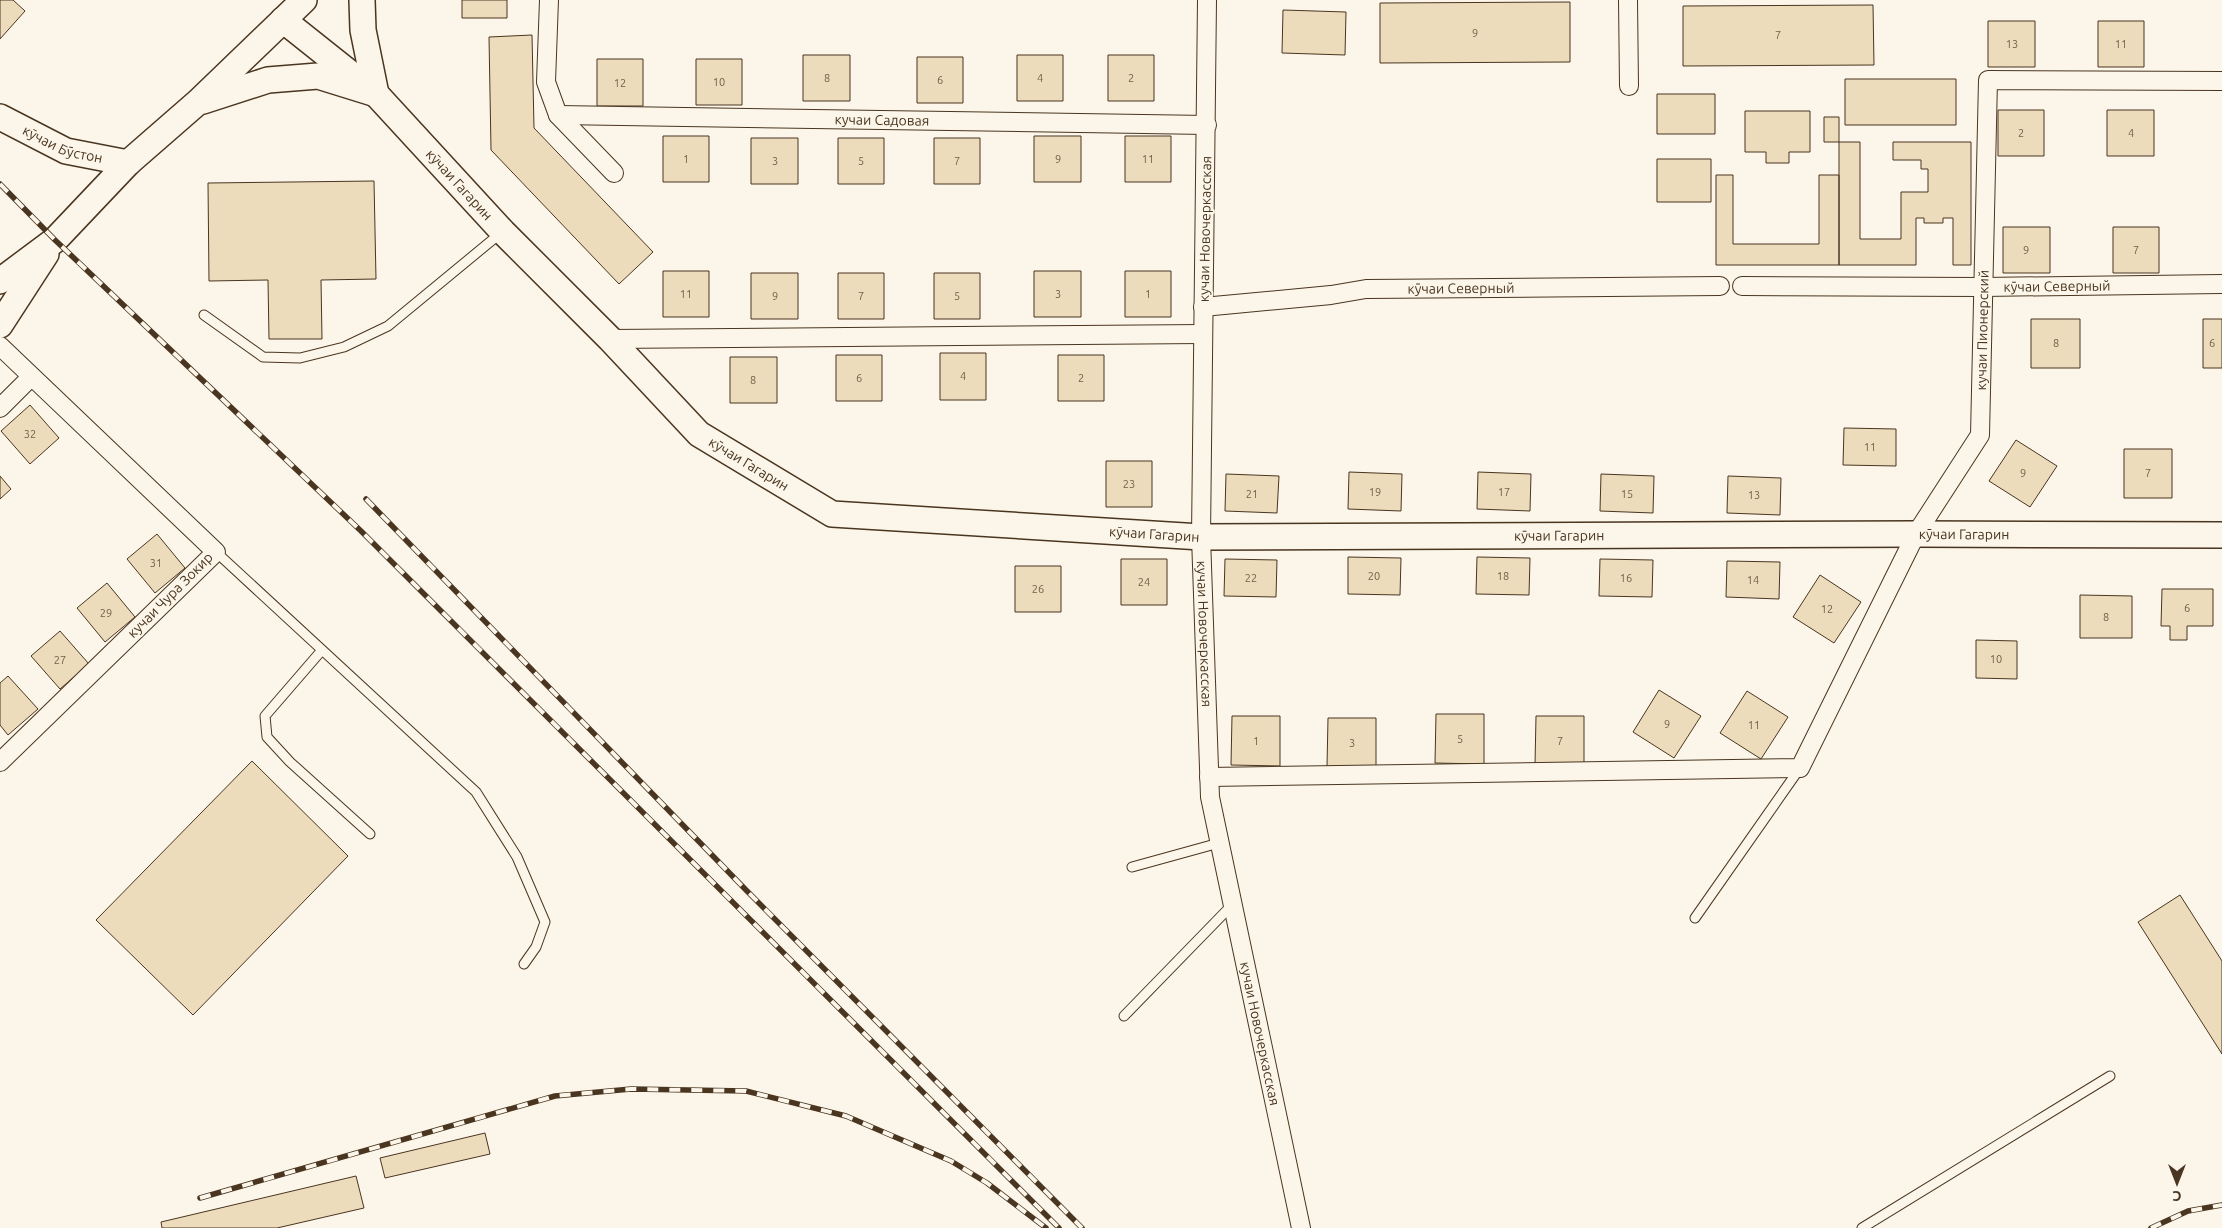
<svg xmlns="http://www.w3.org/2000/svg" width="2222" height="1228" viewBox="0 0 2222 1228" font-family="Ubuntu,sans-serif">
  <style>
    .building { fill: #ecdcbc; stroke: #4a3520 }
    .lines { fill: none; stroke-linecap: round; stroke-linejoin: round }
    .lane-casing { stroke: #4a3520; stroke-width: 11 }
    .street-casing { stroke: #4a3520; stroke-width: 20 }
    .secondary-casing { stroke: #4a3520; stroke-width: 28 }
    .lane { stroke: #fbf6e9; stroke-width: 9 }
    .street { stroke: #fbf6e9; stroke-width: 18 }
    .secondary { stroke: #fbf6e9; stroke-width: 25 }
    .rail-casing { stroke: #4a3520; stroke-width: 5.5 }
    .rail { stroke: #fbf6e9; stroke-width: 4; stroke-dasharray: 11; stroke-linecap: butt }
    .labels { text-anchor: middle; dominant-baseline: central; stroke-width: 4; stroke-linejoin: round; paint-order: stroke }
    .number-label { font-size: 11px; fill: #725f47 }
    .street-label { font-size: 14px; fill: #4a3520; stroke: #fbf6e9 }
  </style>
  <rect width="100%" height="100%" fill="#fbf6e9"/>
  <!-- building -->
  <path class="building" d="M0 0H13L25 11 0 39Z
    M462 0H507V18H462Z
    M1570 2V62L1380 63V3Z
    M1873 5 1874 65 1683 66V6Z
    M1283 10 1346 12 1345 55 1282 53Z
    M1988 21H2035V67H1988Z
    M2098 21H2144V67H2098Z
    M532 35 534 128 653 252 619 284 491 150 489 37Z
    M803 55H850V101H803Z
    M1017 55H1063V101H1017Z
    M1108 55H1154V101H1108Z
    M917 57H963V103H917Z
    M597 59H643V106H597Z
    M696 59H742V105H696Z
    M1845 79H1956V125H1845Z
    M1657 94H1715V134H1657Z
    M1998 110H2044V156H1998Z
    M2107 110H2154V156H2107Z
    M1745 111H1810V152H1789V163H1766V152H1745Z
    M1824 117H1839V142H1824Z
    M663 136H709V182H663Z
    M1034 136H1081V182H1034Z
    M1125 136H1171V182H1125Z
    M751 138H798V184H751Z
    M838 138H884V184H838Z
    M934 138H980V184H934Z
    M1839 142H1860V239H1901V192H1928V169H1921V160H1893V142H1971V265H1953V218H1943V223H1924V218H1916V265H1839Z
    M1657 159H1711V202H1657Z
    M1716 175H1733V244H1819V175H1839V265H1716Z
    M374 181 376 279 321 280 322 339H269L268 280 209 281 208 183Z
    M2003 227H2050V273H2003Z
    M2113 227H2159V273H2113Z
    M663 271H709V317H663Z
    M1034 271H1081V317H1034Z
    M1125 271H1171V317H1125Z
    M751 273H798V319H751Z
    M838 273H884V319H838Z
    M934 273H980V319H934Z
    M2031 319H2080V368H2031Z
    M2203 319H2222V368H2203Z
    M940 353H986V400H940Z
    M836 355H882V401H836Z
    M1058 355H1104V401H1058Z
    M730 357H777V403H730Z
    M30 405 59 438 30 464 1 431Z
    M1844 428 1896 429V466L1843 465Z
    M2016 440 2057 466 2030 507 1989 481Z
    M2124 449H2172V498H2124Z
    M1106 461H1152V507H1106Z
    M1349 472 1402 474 1401 511 1348 509Z
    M1478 472 1531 474 1530 511 1477 509Z
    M1226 474 1279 476 1277 513 1225 511Z
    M1601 474 1654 476 1653 513 1600 511Z
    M0 476 11 489 0 499Z
    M1728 476 1781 478 1780 515 1727 513Z
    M157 534 185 568 155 593 127 559Z
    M1348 557 1401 558 1400 595 1348 594Z
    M1477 557 1530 558 1529 595 1476 594Z
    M1121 559H1167V605H1121Z
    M1225 559 1277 560 1276 597 1224 596Z
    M1600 559 1653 560 1652 597 1599 596Z
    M1727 561 1780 562 1779 599 1726 597Z
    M1015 566H1061V612H1015Z
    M1820 575 1861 602 1834 643 1793 617Z
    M107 583 135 617 105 642 77 608Z
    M2162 589H2213V626H2187V640H2170V626H2161Z
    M2080 595 2132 596V638H2080Z
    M60 631 89 664 60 689 31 656Z
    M1976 640 2017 641V679L1976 678Z
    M8 676 38 709 8 735 0 725V683Z
    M1659 690 1701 716 1674 758 1633 732Z
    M1747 691 1788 717 1761 759 1720 733Z
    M1436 714H1484V764L1435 763Z
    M1232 716H1280V766L1231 765Z
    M1536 716H1584V766L1535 765Z
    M1328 718H1376V767H1327Z
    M252 761 348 856 193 1015 96 920Z
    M2180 895 2222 961V1054L2138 922Z
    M485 1133 490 1154 385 1178 380 1158Z
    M356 1176 364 1208 277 1228H162L161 1222Z"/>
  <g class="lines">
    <!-- lane casing -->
    <g class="lane-casing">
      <path id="lane" d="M204 315 263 357 300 358 344 347 388 326 502 232
        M216 552 476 792 517 857 545 922 536 947 524 964
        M322 650 265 716 267 737 290 762 370 834
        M1132 867 1219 843
        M1695 918 1800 768
        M1124 1016 1232 905
        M1862 1228 2110 1076"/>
    </g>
    <!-- street casing -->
    <g class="street-casing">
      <g id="street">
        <path d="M549 0 546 82 558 115 614 173"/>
        <path id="s1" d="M1207 0 1201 537 1210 797 1301 1228"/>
        <path d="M1628 0 1629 86"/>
        <path id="s2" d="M558 115 1207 125"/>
        <path id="s3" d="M1742 286 1983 287 2222 284"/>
        <path id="s4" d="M1203 307 1331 295 1366 289 1720 286"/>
        <path d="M610 339 1203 334"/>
        <path d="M0 346 216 552 0 762"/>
        <path d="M0 408 31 377"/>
        <path id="s5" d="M1209 777 1800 768 1916 534 1980 435 1988 80 2222 81"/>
      </g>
    </g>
    <!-- secondary casing -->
    <g class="secondary-casing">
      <g id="secondary">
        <path id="s6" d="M283 20 376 94 503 232 610 339 699 434 832 514 1201 537 1916 534 2222 535"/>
        <path d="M203 101 268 80 318 76 376 94 363 30 362 0"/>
        <path id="s7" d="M0 117 66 151 128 163"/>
        <path d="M0 281 55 240 128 163 198 102 304 0"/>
        <path d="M0 325 46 254"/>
      </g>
    </g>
    <!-- lane -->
    <use href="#lane" class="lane"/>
    <!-- street -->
    <use href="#street" class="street"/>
    <!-- secondary -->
    <use href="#secondary" class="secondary"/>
    <!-- rail casing -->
    <g class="rail-casing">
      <path id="rail" d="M0 184 55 240 361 531 1059 1228
        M366 499 746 890 1082 1228
        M200 1198 555 1096 631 1089 746 1091 846 1116 951 1161 987 1183 1046 1228
        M2151 1228 2188 1211 2222 1205"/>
    </g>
    <!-- rail -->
    <use href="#rail" class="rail"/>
  </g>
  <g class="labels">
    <!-- number labels -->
    <g class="number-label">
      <text x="1475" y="33">9</text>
      <text x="1778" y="35">7</text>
      <text x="2012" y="44">13</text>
      <text x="2121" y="44">11</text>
      <text x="827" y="78">8</text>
      <text x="1040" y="78">4</text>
      <text x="1131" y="78">2</text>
      <text x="940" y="80">6</text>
      <text x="719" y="82">10</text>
      <text x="620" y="83">12</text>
      <text x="2021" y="133">2</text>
      <text x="2131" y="133">4</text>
      <text x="686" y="159">1</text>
      <text x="1058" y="159">9</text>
      <text x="1148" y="159">11</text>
      <text x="775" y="161">3</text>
      <text x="861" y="161">5</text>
      <text x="957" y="161">7</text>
      <text x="2026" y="250">9</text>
      <text x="2136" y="250">7</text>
      <text x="686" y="294">11</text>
      <text x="1058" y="294">3</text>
      <text x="1148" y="294">1</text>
      <text x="775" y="296">9</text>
      <text x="861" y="296">7</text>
      <text x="957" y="296">5</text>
      <text x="2056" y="343">8</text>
      <text x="2212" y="343">6</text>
      <text x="963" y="376">4</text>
      <text x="859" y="378">6</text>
      <text x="1081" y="378">2</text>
      <text x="753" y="380">8</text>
      <text x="30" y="434">32</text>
      <text x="1870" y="447">11</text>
      <text x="2023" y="473">9</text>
      <text x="2148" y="473">7</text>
      <text x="1129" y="484">23</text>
      <text x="1375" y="492">19</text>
      <text x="1504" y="492">17</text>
      <text x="1252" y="494">21</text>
      <text x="1627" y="494">15</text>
      <text x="1754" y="495">13</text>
      <text x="156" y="563">31</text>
      <text x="1374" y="576">20</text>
      <text x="1503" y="576">18</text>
      <text x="1251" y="578">22</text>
      <text x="1626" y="578">16</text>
      <text x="1753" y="580">14</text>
      <text x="1144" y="582">24</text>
      <text x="1038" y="589">26</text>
      <text x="2187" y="608">6</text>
      <text x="1827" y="609">12</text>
      <text x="106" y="613">29</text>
      <text x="2106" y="617">8</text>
      <text x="1996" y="659">10</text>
      <text x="60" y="660">27</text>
      <text x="1667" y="724">9</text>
      <text x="1754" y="725">11</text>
      <text x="1460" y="739">5</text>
      <text x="1256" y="741">1</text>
      <text x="1560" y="741">7</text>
      <text x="1352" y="743">3</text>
    </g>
    <!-- street labels -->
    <g class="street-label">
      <text stroke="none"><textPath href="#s2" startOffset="324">кучаи Садовая</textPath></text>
      <text stroke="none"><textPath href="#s7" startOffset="69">кӯчаи Бӯстон</textPath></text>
      <text stroke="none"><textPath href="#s6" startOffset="242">кӯчаи Гагарин</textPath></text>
      <text transform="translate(1205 229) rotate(-89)">кучаи Новочеркасская</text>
      <text stroke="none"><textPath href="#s3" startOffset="315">кӯчаи Северный</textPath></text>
      <text stroke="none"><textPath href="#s4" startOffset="259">кӯчаи Северный</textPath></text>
      <text stroke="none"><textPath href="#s5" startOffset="1075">кучаи Пионерский</textPath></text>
      <text stroke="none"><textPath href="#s6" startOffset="646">кӯчаи Гагарин</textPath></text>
      <text stroke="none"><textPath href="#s6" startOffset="1066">кӯчаи Гагарин</textPath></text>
      <text stroke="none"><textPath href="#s6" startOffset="1876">кӯчаи Гагарин</textPath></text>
      <text stroke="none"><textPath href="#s6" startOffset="1471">кӯчаи Гагарин</textPath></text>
      <text transform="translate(170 595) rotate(-45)">кучаи Чура Зокир</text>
      <text stroke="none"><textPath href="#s1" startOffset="634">кучаи Новочеркасская</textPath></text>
      <text stroke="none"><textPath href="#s1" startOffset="1039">кучаи Новочеркасская</textPath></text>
    </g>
  </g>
  <!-- north arrow -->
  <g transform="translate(2177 1183) rotate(180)" stroke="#fbf6e9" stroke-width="4" paint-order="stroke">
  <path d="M0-4L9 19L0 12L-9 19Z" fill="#4a3520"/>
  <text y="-8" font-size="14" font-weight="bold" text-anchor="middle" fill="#4a3520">С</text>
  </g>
</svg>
